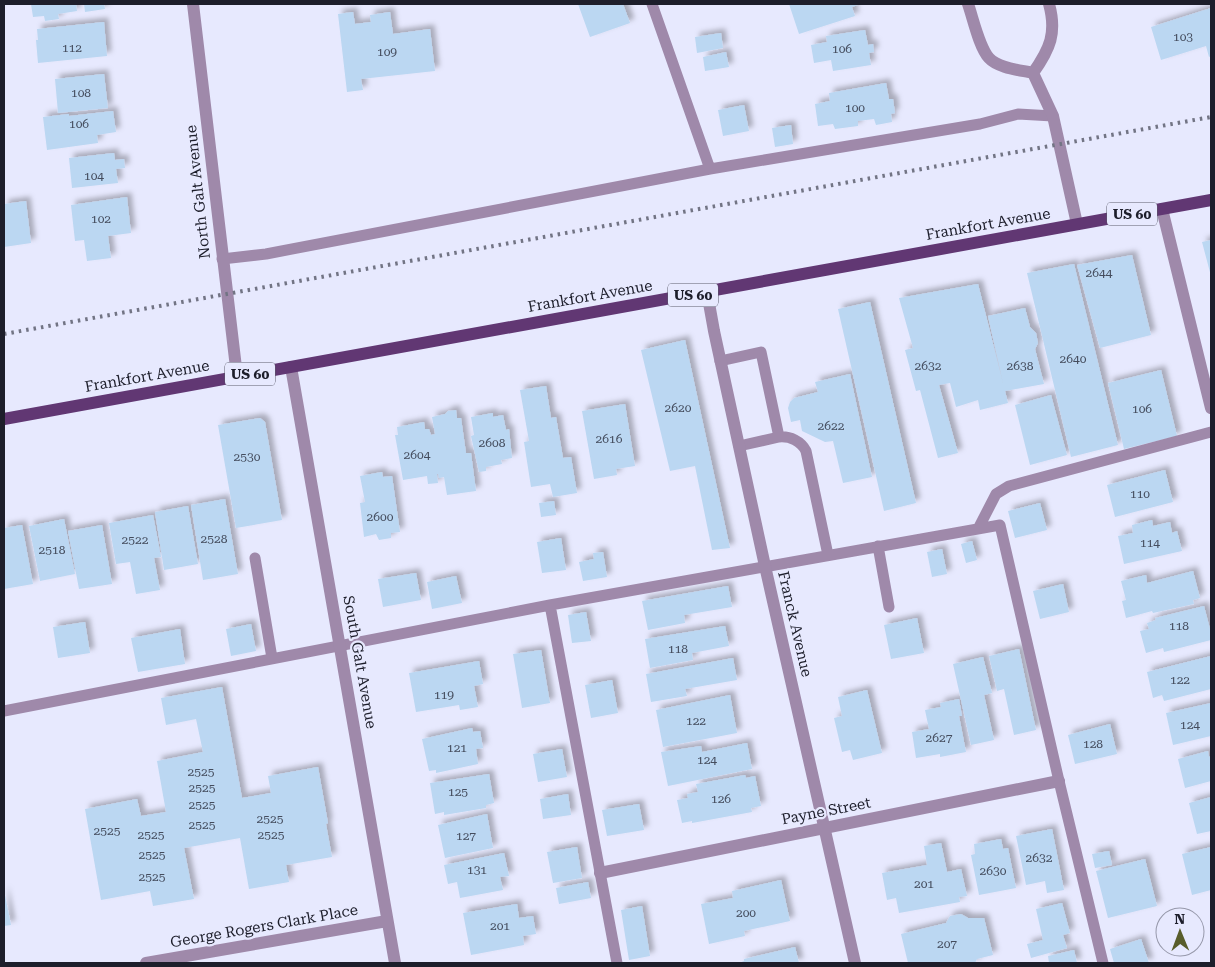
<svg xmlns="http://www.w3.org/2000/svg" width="1215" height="967" viewBox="0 0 1215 967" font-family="'Roboto Serif',serif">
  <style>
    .building { fill: #bbd7f2; filter: url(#shadow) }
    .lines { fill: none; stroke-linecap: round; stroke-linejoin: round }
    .service { stroke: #9f89aa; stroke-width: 11 }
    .minor { stroke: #9f89aa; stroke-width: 12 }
    .primary { stroke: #613773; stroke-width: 12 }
    .rail { stroke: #727484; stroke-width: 4; stroke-dasharray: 2.5 5; stroke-linecap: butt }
    .labels { text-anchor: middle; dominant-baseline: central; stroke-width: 4.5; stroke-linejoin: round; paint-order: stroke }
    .number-label { font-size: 12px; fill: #444c5d }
    .shield { fill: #e7e9fe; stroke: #5a5b6a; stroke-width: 1 }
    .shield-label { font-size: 14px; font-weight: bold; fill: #1d1e2b }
    .street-label { font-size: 15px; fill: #1d1e2b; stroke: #e7e9fe }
  </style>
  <defs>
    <filter id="shadow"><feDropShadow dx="4.5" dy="-4.5" stdDeviation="2.5" flood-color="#0004"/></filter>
  </defs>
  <rect width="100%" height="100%" fill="#e7e9fe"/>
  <!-- building -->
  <path class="building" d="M31 4H76L77 11 58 14 59 19 45 21 44 16 33 17Z
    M84 4H104L105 9 85 12Z
    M578 4H623L630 23 590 37Z
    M789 4H860L852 7 855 16 799 34Z
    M1211 8V56L1209 57 1206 46 1161 60 1151 27Z
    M353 12 355 24 371 22 370 15 390 12 393 34 430 29 435 71 361 79 363 90 347 92 338 14Z
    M104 22 107 56 38 63 36 40H38L37 29Z
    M865 30 868 45 873 44 874 52 869 53 871 65 833 71 831 60 814 63 811 45 827 42 826 36Z
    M721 33 723 48 697 53 695 37Z
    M726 52 729 67 705 71 703 57Z
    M104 74 108 108 58 113 55 79Z
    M886 83 889 99H893L895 113 891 114 892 122 876 125 874 119 858 121V126L835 129 833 124 818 126 815 104 830 101 829 93Z
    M744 105 749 131 723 136 718 110Z
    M113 111 116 132 97 135 98 143 47 150 43 117 69 114V116Z
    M791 125 793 144 775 147 772 128Z
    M114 153 115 160 124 159 125 168 116 169 118 183 72 188 69 158Z
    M127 197 131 233 108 236 111 258 87 261 84 240 75 241 71 205Z
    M26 201 31 243 4 247V204Z
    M1211 240V276L1202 242Z
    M1132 255 1151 335 1100 348 1077 265Z
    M1074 264 1118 445 1071 457 1027 273Z
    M978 284 1003 383 988 316 1025 308 1030 327 1036 333 1038 343 1035 349 1044 384 1005 391 1008 403 980 410 978 400 956 407 950 383 939 385 958 453 938 458 920 390 916 391 905 350 913 348 899 298Z
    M870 302 916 503 884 511 838 309Z
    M685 340 730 548 712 550 695 466 670 471 641 350Z
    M1161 370 1177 436 1124 449 1108 383Z
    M850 374 872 477 843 483 833 441 825 442 802 431 800 420 791 422 788 408 790 402 794 398 818 392 815 382Z
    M546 386 551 418 556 417 563 458 571 457 577 493 553 497 550 484 531 487 524 442 529 441 520 390Z
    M1051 395 1067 455 1030 465 1015 405Z
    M625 404 635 466 616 469 617 475 594 479 582 411Z
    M456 410 457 418H461L466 453H471L476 491 447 495 444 477 439 478 438 474H437L438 483 428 484 427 476 403 480 395 435H398L397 427 424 422 425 429H429L431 435 435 434 432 417 445 414 448 411Z
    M493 413V417L503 415 506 430 509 429 512 458 501 460 502 464 486 467V471L479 472 471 436 474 435 471 417Z
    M260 418 265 422 282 520 236 528 218 425Z
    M1165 470 1173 502 1115 517 1107 485Z
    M382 472 383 477 392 476 400 532 391 533V538L379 540 376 534 364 537 360 503 365 502 360 476Z
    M225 499 238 574 203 580 191 505Z
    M554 501 556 515 541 517 539 503Z
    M1040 503 1047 530 1015 538 1008 511Z
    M188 506 198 564 164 570 155 512Z
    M153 515 161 557 154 558 160 590 136 594 130 562 116 564 109 523Z
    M64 519 75 574 40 581 29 526Z
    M1152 520 1153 526 1170 522 1172 533 1177 531 1182 551 1124 564 1118 536 1133 533 1132 525Z
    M22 525 33 584 4 589V528Z
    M102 525 112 584 79 589 68 531Z
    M561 538 566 570 542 573 537 542Z
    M972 541 977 560 966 563 961 544Z
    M942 549 947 574 932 577 927 552Z
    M603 552 607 577 583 581 579 562 594 559 593 553Z
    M1193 571 1200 598 1193 600 1194 604 1153 613 1152 611 1126 618 1122 601 1126 600 1121 581 1146 575 1147 583Z
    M416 573 421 600 383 607 378 579Z
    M456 576 462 603 432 609 427 582Z
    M1063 584 1069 612 1040 619 1033 591Z
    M728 586 732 607 684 615 685 623 648 630 642 601Z
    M1204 606 1211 633V640L1164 652 1163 648 1146 653 1140 631 1149 629 1147 623 1156 620 1155 618Z
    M586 612 591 641 572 643 568 615Z
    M917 618 924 653 891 659 884 625Z
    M85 622 90 653 58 658 53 627Z
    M251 624 256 651 231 656 226 629Z
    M725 626 729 646 692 653 693 660 650 668 645 639Z
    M180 629 185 664 138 672 131 638Z
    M1019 649 1036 730 1014 735 1004 689 997 691 989 656Z
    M541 650 550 703 522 708 513 654Z
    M1211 656V689L1164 701 1162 695 1153 698 1147 672Z
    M983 657 992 693 984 695 994 740 971 745 953 664Z
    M733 658 737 680 685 689 687 696 651 702 646 674Z
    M479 661 483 684 474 686 478 707 460 710 459 705 416 712 409 673Z
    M612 680 618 713 591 718 585 685Z
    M222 687 242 798 271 793 268 776 318 767 328 823 326 824 332 857 286 865 289 882 249 889 240 838 184 848 194 899 153 906 150 891 101 900 85 809 137 799 141 816 166 812 157 761 203 752 196 719 166 725 161 698Z
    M867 690 882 753 853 760 850 750 842 752 834 718 842 716 838 697Z
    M730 695 737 733 663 747 656 710Z
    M959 699 962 716H959L966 752 940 757V754L916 758 912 732 929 729 925 710 941 707 940 703Z
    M1211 703V736L1173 745 1166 713Z
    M1110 724 1117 754 1075 764 1068 735Z
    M472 728 473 732 480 731 483 748 476 749 478 764 436 773V770L429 771 422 739Z
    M747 743 752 769 668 786 661 752 701 746 702 752Z
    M562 749 567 777 538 782 533 754Z
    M1208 751 1209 757 1211 756V781L1185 788 1178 759Z
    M489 774 494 803 486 805V808L444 815V812L435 814 430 783Z
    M745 775 746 778 755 776 761 806 751 808 752 812 692 823V821L682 823 677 800 688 798 687 794 698 792 696 784Z
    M568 794 571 815 543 819 540 799Z
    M1211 797V831L1197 834 1189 803Z
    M639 804 644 830 607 836 602 810Z
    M487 814 493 848 445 858 438 825Z
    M1052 829 1064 890 1047 893 1045 881 1026 885 1016 836Z
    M1001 839 1003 849 1008 848 1016 888 979 895 971 855 975 854 974 844Z
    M941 843 947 872 961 869 967 896 959 897 960 902 899 913 896 898 887 900 882 873 927 865 924 846Z
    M577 847 582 878 553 883 547 852Z
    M1211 847V890L1192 895 1182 854Z
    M1109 851 1112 865 1095 868 1092 854Z
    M504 853 509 876 500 877 503 890 460 898 457 882 448 884 444 865Z
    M1145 859 1157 906 1108 918 1096 871Z
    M781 880 790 921 744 931 745 936 709 944 701 904 733 898 732 891Z
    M588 882 591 898 559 904 556 888Z
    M4 890 11 925 4 926Z
    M1062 903 1070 933 1063 935 1067 948 1031 958 1027 944 1043 940 1036 909Z
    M517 904 519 918 533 916 536 934 523 936 524 945 471 955 463 913Z
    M642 906 650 956 629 960 621 910Z
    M961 914 968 918H984L993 955 977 959 975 963H908L901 934 946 923 950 916Z
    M1141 939 1149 963H1114L1110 949Z
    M795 947 799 963H739L744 961V959Z
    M1074 950 1077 963H1049L1048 956Z"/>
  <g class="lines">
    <!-- service -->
    <path class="service" d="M652 4 710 169 980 124 1018 114 1053 116
      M222 259 266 254 710 169
      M720 361 761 352 779 437 739 446
      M779 437C790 436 801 441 806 451L828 555
      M978 529 996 494 1009 486 1211 432
      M878 546 889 607
      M255 558 272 658
      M550 605 617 963
      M4 711 550 605 1000 525 1059 781 1103 963"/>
    <!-- minor -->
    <path class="minor" d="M193 4 237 376
      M968 4C973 18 979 47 989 58 998 68 1020 70 1033 73 1050 49 1057 33 1049 4
      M1033 73 1053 116 1077 224
      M1162 209 1211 408
      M707 292 714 331 765 566 855 963
      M291 367 395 963
      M600 873 1059 781
      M146 963 387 921"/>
    <!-- primary -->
    <path class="primary" d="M4 419 1211 200"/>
    <!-- rail -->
    <path class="rail" d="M4 334 1211 117"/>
  </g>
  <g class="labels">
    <!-- number labels -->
    <g class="number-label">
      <text x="1183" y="37">103</text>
      <text x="72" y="48">112</text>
      <text x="842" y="49">106</text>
      <text x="387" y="52">109</text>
      <text x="81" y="93">108</text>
      <text x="855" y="108">100</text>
      <text x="79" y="124">106</text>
      <text x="94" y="176">104</text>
      <text x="101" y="219">102</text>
      <text x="1099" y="273">2644</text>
      <text x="1073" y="359">2640</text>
      <text x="928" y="366">2632</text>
      <text x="1020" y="366">2638</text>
      <text x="678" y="408">2620</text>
      <text x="1142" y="409">106</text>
      <text x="831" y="426">2622</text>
      <text x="609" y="439">2616</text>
      <text x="492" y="443">2608</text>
      <text x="417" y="455">2604</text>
      <text x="247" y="457">2530</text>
      <text x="1140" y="494">110</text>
      <text x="380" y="517">2600</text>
      <text x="214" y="539">2528</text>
      <text x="135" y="540">2522</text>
      <text x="1150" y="543">114</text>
      <text x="52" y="550">2518</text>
      <text x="1179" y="626">118</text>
      <text x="678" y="649">118</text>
      <text x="1180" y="680">122</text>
      <text x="444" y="695">119</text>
      <text x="696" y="721">122</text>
      <text x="1190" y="725">124</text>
      <text x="939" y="738">2627</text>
      <text x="1093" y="744">128</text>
      <text x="457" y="748">121</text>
      <text x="707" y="760">124</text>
      <text x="201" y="772">2525</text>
      <text x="202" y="788">2525</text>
      <text x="458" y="792">125</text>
      <text x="721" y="799">126</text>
      <text x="202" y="805">2525</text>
      <text x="270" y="819">2525</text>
      <text x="202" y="825">2525</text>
      <text x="107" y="831">2525</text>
      <text x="151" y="835">2525</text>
      <text x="271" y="835">2525</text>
      <text x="466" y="836">127</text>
      <text x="152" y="855">2525</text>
      <text x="1039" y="858">2632</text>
      <text x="477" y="870">131</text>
      <text x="993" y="871">2630</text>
      <text x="152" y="877">2525</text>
      <text x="924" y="884">201</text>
      <text x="746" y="913">200</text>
      <text x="500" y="926">201</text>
      <text x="947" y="944">207</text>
    </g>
    <!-- shield labels -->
    <g class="shield">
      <rect x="1107" y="202.5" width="50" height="23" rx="4"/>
      <rect x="668" y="283.5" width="50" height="23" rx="4"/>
      <rect x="225" y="362.5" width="50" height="23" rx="4"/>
    </g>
    <g class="shield-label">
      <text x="1132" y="214">US 60</text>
      <text x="693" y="295">US 60</text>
      <text x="250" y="374">US 60</text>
    </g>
    <!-- street labels -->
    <g class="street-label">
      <text transform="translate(198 192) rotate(-96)">North Galt Avenue</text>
      <text transform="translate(988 224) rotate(-10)">Frankfort Avenue</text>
      <text transform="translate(590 296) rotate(-10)">Frankfort Avenue</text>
      <text transform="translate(147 376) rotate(-10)">Frankfort Avenue</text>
      <text transform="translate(795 624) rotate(77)">Franck Avenue</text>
      <text transform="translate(360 662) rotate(80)">South Galt Avenue</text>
      <text transform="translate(826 811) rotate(-11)">Payne Street</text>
      <text transform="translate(264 926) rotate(-10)">George Rogers Clark Place</text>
    </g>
  </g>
  <!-- border -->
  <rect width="1215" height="967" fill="none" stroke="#1d1e2b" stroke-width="10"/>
  <!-- north arrow -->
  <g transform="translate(1180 932) rotate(359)"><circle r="24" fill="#e7e9fe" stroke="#9698aa"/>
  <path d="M0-4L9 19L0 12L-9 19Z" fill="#595d2b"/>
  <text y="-8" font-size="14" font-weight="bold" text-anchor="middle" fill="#1d1e2b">N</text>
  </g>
</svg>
